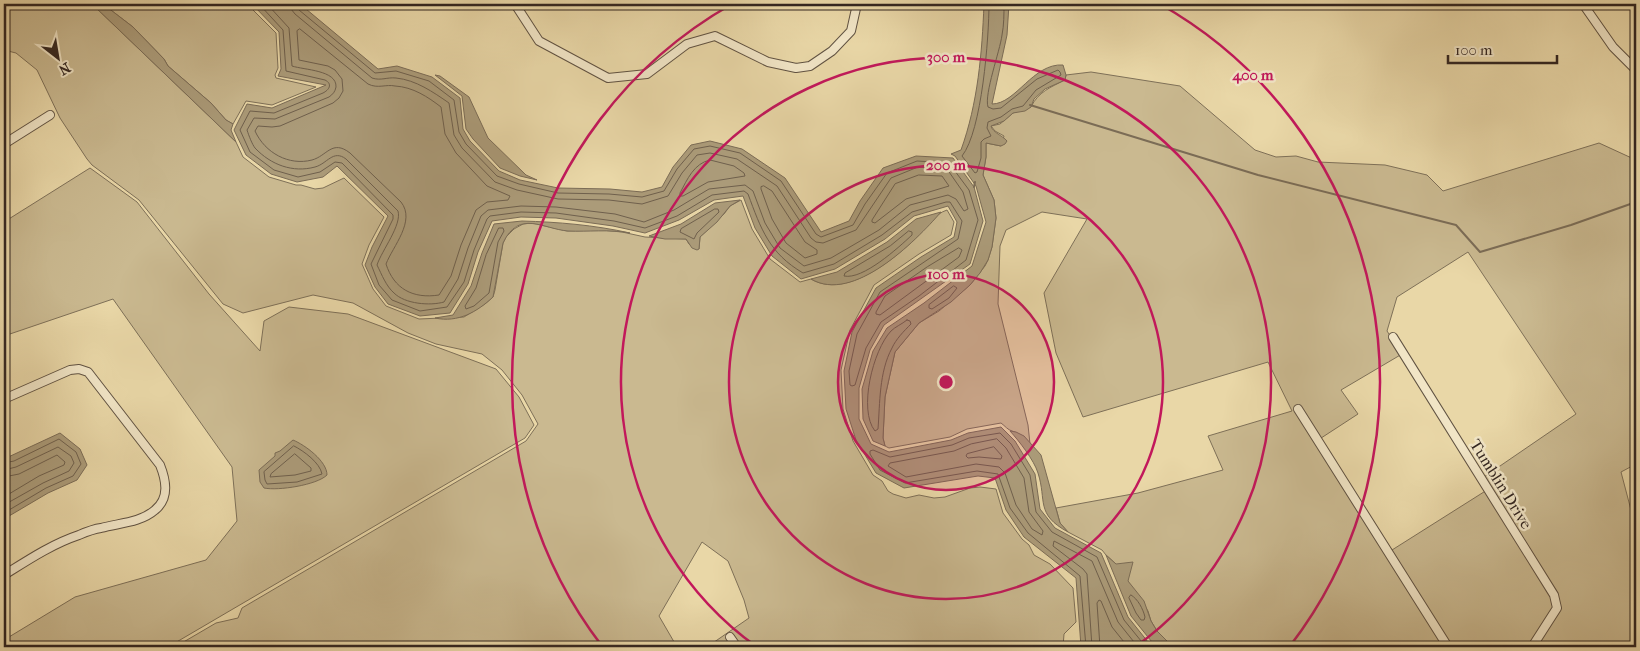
<svg xmlns="http://www.w3.org/2000/svg" width="1640" height="651" viewBox="0 0 1640 651" font-family="'IM FELL French Canon',serif">
  <style>
    .green { fill: #cab990; stroke: #7e7058; fill-rule: evenodd }
    .water { fill: #ab9b79; stroke: #7b6c56 }
    .lines { fill: none; stroke-linecap: round; stroke-linejoin: round }
    .shore { stroke: #6f604d; stroke-width: 1 }
    .stream { stroke: #7b6c56; stroke-width: 2 }
    .street-casing { stroke: #605242; stroke-width: 10 }
    .street { stroke: #f1e5c6; stroke-width: 8 }
    .ring { fill: none; stroke: #c2185b; stroke-width: 2.5 }
    .labels { text-anchor: middle; dominant-baseline: central; stroke-width: 5; stroke-linejoin: round; paint-order: stroke }
    .street-label { font-size: 16px; fill: #332621; stroke: #f1e5c6 }
    .centre { fill: #c2185b; stroke: #f1e5c6; stroke-width: 2.5 }
    .ring-label { font-size: 15px; text-anchor: middle; font-weight: bold; fill: #c2185b; stroke: #f1e5c6; stroke-width: 5; stroke-linejoin: round; paint-order: stroke }
  </style>
  <rect width="100%" height="100%" fill="#e9d7a7"/>
  <filter id="stains"><feTurbulence type="fractalNoise" baseFrequency=".004" numOctaves="4"/><feColorMatrix values="0 0 0 0 .2 0 0 0 0 .09 0 0 0 0 .02 0 0 0 .5 -.17"/></filter>
  <radialGradient id="worn" r=".72"><stop offset=".6" stop-color="#630" stop-opacity="0"/><stop offset="1" stop-color="#630" stop-opacity=".3"/></radialGradient>
  <!-- green -->
  <path class="green" d="M4 4H92L236 142 243 157 269 177 296 185H301L315 189 323 188 344 178 384 217 369 245 362 264 373 289 386 306 419 319 464 317 485 304 493 297 495 290 503 243 506 237 514 229 523 224 532 223 567 231 601 230 622 232 645 237 686 239 689 244 699 249 700 237 724 214 730 206 741 200 752 229 770 259 800 282 811 279C845 299 892 261 916 238 925 229 934 214 947 210L954 222 951 235 919 254 874 285 850 330 841 370 843 409 853 441 873 475 882 481 888 491 893 494 906 498 919 495 934 498 945 497 970 488 980 487 996 489 1003 513 1022 539 1029 545 1034 555 1050 564 1073 588 1076 622 1064 634 1063 647H707L749 618 744 600 728 561 702 542 659 616 677 647H614L611 641 600 647H175L216 623 238 618 242 608 526 441 538 424 522 395 502 370 482 354 436 344 408 333 353 303 313 295 243 313 223 304 139 200 92 165 87 159 60 118 37 70 16 53 4 50Z
    M103 4H247L276 33 278 68 275 75 276 78 316 87 272 105 246 101 233 124 226 120 211 103 168 66 164 59 133 27Z
    M1091 72 1180 86 1255 150 1276 157 1296 156 1318 162 1385 165 1427 175 1443 191 1599 143 1636 160V464L1621 472 1631 510 1636 507V647H1173L1157 631 1151 621 1148 611 1116 564 1106 555 1102 550 1068 532 1060 523 1056 508 1138 493 1223 470 1208 436 1292 411 1268 362 1083 417 1056 353 1044 293 1087 219 1042 212 1006 230 1000 246 998 304 1028 425 1030 444C1024 437 1020 434 1012 431 1008 430 1005 426 1001 423L967 429 950 437 889 448 885 446 883 438 885 397 895 352 919 323 939 311 970 285 985 266 988 260 992 247 996 218 994 200 983 175 986 157V143L1001 146 1004 136 995 131 991 126 1000 124 1013 113 1031 107C1038 92 1051 87 1065 80L1066 75ZM1468 252 1576 414 1481 479 1487 490 1392 550 1315 442 1358 414 1341 390 1402 354 1387 331 1397 297Z
    M90 168 137 202 209 294 260 351 264 321 289 307 348 314 496 369 519 397 534 425 525 438 168 647H4V640L75 597 206 560 237 521 232 467 113 299 4 336V222Z"/>
  <!-- water -->
  <path class="water" d="M92 4H103L133 27 164 59 168 66 211 103 226 120 233 124 231 130 236 142Z
    M252 4H300L378 69 397 66 432 77 460 98 463 129 470 141 499 171 520 180 558 188 610 189 642 192 662 187 673 167 691 145 710 141 742 149 785 178 821 232 849 221 860 201 883 168 916 156 953 158 974 187 983 221 970 264 884 325 870 350 859 388V419L871 444 889 452 951 440 968 433 1001 427 1015 441 1035 474 1040 509 1055 528 1101 553 1128 617 1152 647H1081L1076 578 1024 537 1006 510 995 478 978 476 904 488 876 473 856 440 846 409 844 371 852 332 876 288 921 257 954 237 957 222 948 206 914 216 885 239 835 269 801 279 772 256 755 228 743 196 714 200 679 220 645 233 613 226 556 218 521 217 492 221 478 252 468 284 450 313 420 316 388 304 375 287 365 265 372 247 388 216 337 166 323 177 297 182 271 174 246 155 234 130 247 104 272 108 326 85 278 76 281 69 279 32Z
    M984 4H1009L1007 35 992 104C1016 104 1033 63 1063 65L1066 75 1065 80 1045 89 1034 99 1031 107 1025 111 1013 113 1004 121 991 126C993 133 1002 135 1007 141L1005 144 1001 146 986 143V157L983 175 994 200 996 218 992 247 988 260 980 273 970 285 951 302 919 323 895 352 885 397 883 438 885 446 873 441 863 419 862 389 873 351 887 328 924 303 972 266 986 222 976 186 955 156 951 154 961 150C978 103 982 53 984 4Z
    M435 75 440 76 469 97 488 138 526 175 537 180 520 176 500 168 473 139 466 129 462 96Z
    M740 200 730 206 717 222 700 237 699 249 697 250 692 248 686 239H665L649 236 681 224 715 203Z
    M941 212C915 242 853 304 811 279L837 272 887 242 916 219Z
    M522 221C558 222 594 225 630 233 609 229 588 232 568 231 543 229 519 209 503 243L493 297C477 312 458 323 435 318L453 315 471 286 482 253 494 224Z
    M1010 431 1016 432 1024 436 1041 455 1060 523 1068 532C1035 514 1047 501 1038 473 1034 460 1019 441 1010 431Z
    M60 433 80 449 87 465 77 480 48 493 4 519V459Z
    M293 440C305 445 327 461 327 475 317 485 278 491 264 488L260 482 259 470 275 456V453L280 451Z
    M1106 555 1116 564 1133 562 1128 581 1144 601 1151 621 1157 631 1173 647H1156L1131 616Z"/>
  <g class="lines">
    <!-- shore -->
    <path class="shore" d="M259 4 283 30 286 71 325 80C333 84 329 90 323 93L274 113 250 111 240 130 250 152 274 170 298 177 320 172 335 162 342 163 393 215V219L371 264 379 285 392 300 420 311 447 307 464 282 474 250 487 219 490 216 521 212 556 213 614 221 645 228 677 216 712 195 744 191 748 194C761 229 769 253 803 273L834 264 882 235 912 212 946 202H950L962 221 958 239 880 292 857 334 849 371 850 385 852 386 855 385 866 348 881 322 919 296 966 260 978 220 969 190 949 163 917 161 887 173 865 204 853 225 821 237 816 234 781 181 740 153 710 146 694 149 677 169 664 191 642 197 609 194 558 193 519 184 497 176 466 144 459 132 454 100 429 81 396 71 375 73 299 10 297 4
      M267 4 289 28 292 66C304 70 337 70 336 87 335 92 333 94 329 97L275 119 254 118 247 130C249 136 252 144 255 148 271 165 293 173 315 167 327 164 333 149 346 159L398 211C402 225 382 250 377 265 382 275 386 286 394 293 405 304 430 306 444 302L458 279 468 248 481 216 488 210 521 206 556 207 615 214 644 222 674 210 709 189 745 185 753 191 765 223 780 248 804 266 831 258 879 230 910 205 948 195 956 199 964 211 968 209 963 192 947 169 918 167 891 178 856 230 823 243 816 242 811 238 777 186 737 159 710 153 697 155 682 173 668 196 642 204 609 200 558 199 517 190 495 182 462 148 454 135 449 103C433 92 416 80 396 78 387 77 381 81 372 78L295 14 291 9V4
      M989 4C989 37 982 131 962 156L975 173 977 172 981 158V142L984 139 991 136 987 128 988 122 1001 117 1012 109 1023 106 1036 90 1061 75 1060 72 1058 70 1037 79 1001 108 993 109 988 107C984 94 1000 51 1002 35 1004 25 1004 14 1004 4
      M300 29 368 84C378 89 386 84 395 86 413 87 428 97 441 107L445 134 456 153 487 186 510 196 508 200 487 202 476 210 461 245 451 276 439 295C413 299 394 289 386 264 393 246 416 221 401 202L350 153C332 139 327 156 312 160 289 166 265 153 255 131L258 126 272 127 280 126 333 103 339 98 343 91 342 79 335 70 328 66 299 60 297 31Z
      M710 160 734 166 744 173 745 176 708 182 683 196H680V193C687 180 694 163 710 160Z
      M919 175 942 176 949 186 906 199 875 223 872 222V220L895 184Z
      M764 186 772 191 805 242 817 250V254L805 258 786 243 772 219 761 189V187Z
      M715 209H718L719 212 697 233 694 239 680 232 681 229Z
      M499 228H503L504 231 498 242 489 293 474 306 466 309 465 306 476 288 486 255Z
      M909 231 912 232V235C898 248 863 280 844 276L845 273 890 246Z
      M959 248 962 250 959 257 880 315 876 314V312L885 296 927 267Z
      M954 286 957 288 949 298 932 309 929 308V305Z
      M907 320 910 321 911 324C904 331 896 339 892 348 879 372 880 403 878 429L875 431C858 410 873 350 891 331 895 327 902 324 907 320Z
      M997 439 1006 448 1024 478 1029 512 1043 531 1042 535 1032 529 1016 505 1005 473 999 467 976 464 906 477 888 466 890 463 954 451 971 444Z
      M294 446C304 451 320 463 322 474L297 482 267 484 265 480 264 472Z
      M994 447 1002 456 1001 459 979 457 968 458 966 456 967 454Z
      M295 454 311 468V471L295 475 270 477 271 474Z
      M4 463 14 461 59 439 76 452 81 464 73 476 46 488 4 513
      M4 470 16 467 58 447 71 456 74 463 69 471 43 483 4 505
      M4 477 19 474 57 455 65 462 64 465 39 476 4 497
      M1131 595C1138 599 1143 609 1145 617L1144 620H1141L1136 613 1129 598Z
      M1086 647 1080 576 1028 533 1010 508 998 474 977 471 905 483 880 470 870 454V451L873 450 890 457 952 445 969 438 1000 433 1011 444 1030 475 1036 512 1052 532 1097 557 1124 620 1146 647
      M1092 647 1087 574 1083 569 1053 546 1054 541 1092 561 1118 622 1138 647
      M1100 647 1097 603 1099 600 1101 601 1112 627 1128 647"/>
    <!-- stream -->
    <path class="stream" d="M1030 105 1258 175 1456 225 1480 252 1571 225 1636 202
      M974 187 975 182"/>
    <!-- street casing -->
    <g class="street-casing">
      <path id="street" d="M515 4 539 41 608 78 647 74 687 44 715 36 768 62 796 68 810 66 832 51 851 31 857 4
        M1583 4 1613 47 1636 70
        M4 144 50 115
        M1393 337 1554 595 1557 608 1532 647
        M4 399 70 370 79 369 88 372 160 465C166 480 170 498 155 510 140 523 119 523 101 528 93 529 86 532 79 535 52 544 28 560 4 575
        M1298 409 1448 647
        M730 637 737 647"/>
    </g>
    <!-- street -->
    <use href="#street" class="street"/>
  </g>
  <!-- distance rings -->
  <circle cx="946" cy="382" r="108" fill="#c2185b" fill-opacity=".12"/>
  <g class="ring">
    <circle cx="946" cy="382" r="108"/>
    <circle cx="946" cy="382" r="217"/>
    <path d="M757 647A325 325 0 1 1 1135 647"/>
    <path d="M602 646A434 434 0 0 1 732 4M1160 4A434 434 0 0 1 1290 646"/>
  </g>
  <g class="labels">
    <!-- street labels -->
    <g class="street-label">
      <text transform="translate(1501 484) rotate(58)">Tumblin Drive</text>
    </g>
  </g>
  <circle cx="946" cy="382" r="8" class="centre"/>
  <g class="ring-label">
    <text x="946" y="62">300 m</text>
    <text x="1253" y="80">400 m</text>
    <text x="946" y="170">200 m</text>
    <text x="946" y="279">100 m</text>
  </g>
  <!-- margin -->
  <rect width="1640" height="651" fill="none" stroke="#e9d7a7" stroke-width="20"/>
  <rect x="5" y="5" width="1630" height="641" fill="none" stroke="#332621" stroke-width="2.5"/>
  <rect x="10" y="10" width="1620" height="631" fill="none" stroke="#332621"/>
  <!-- north arrow -->
  <g transform="translate(58 58) rotate(149)" stroke="#f1e5c6" stroke-width="4" paint-order="stroke">
  <path d="M0-4L9 19L0 12L-9 19Z" fill="#332621"/>
  <text y="-8" font-size="14" font-weight="bold" text-anchor="middle" fill="#332621">N</text>
  </g>
  <!-- scale -->
  <path d="M1448 55v8h109v-8" fill="none" stroke="#332621" stroke-width="2.5"/>
  <text x="1455" y="55" font-size="15" fill="#332621" stroke="#f1e5c6" stroke-width="4" paint-order="stroke">100 m</text>
  <rect width="100%" height="100%" filter="url(#stains)"/>
  <rect width="100%" height="100%" fill="url(#worn)"/>
</svg>
